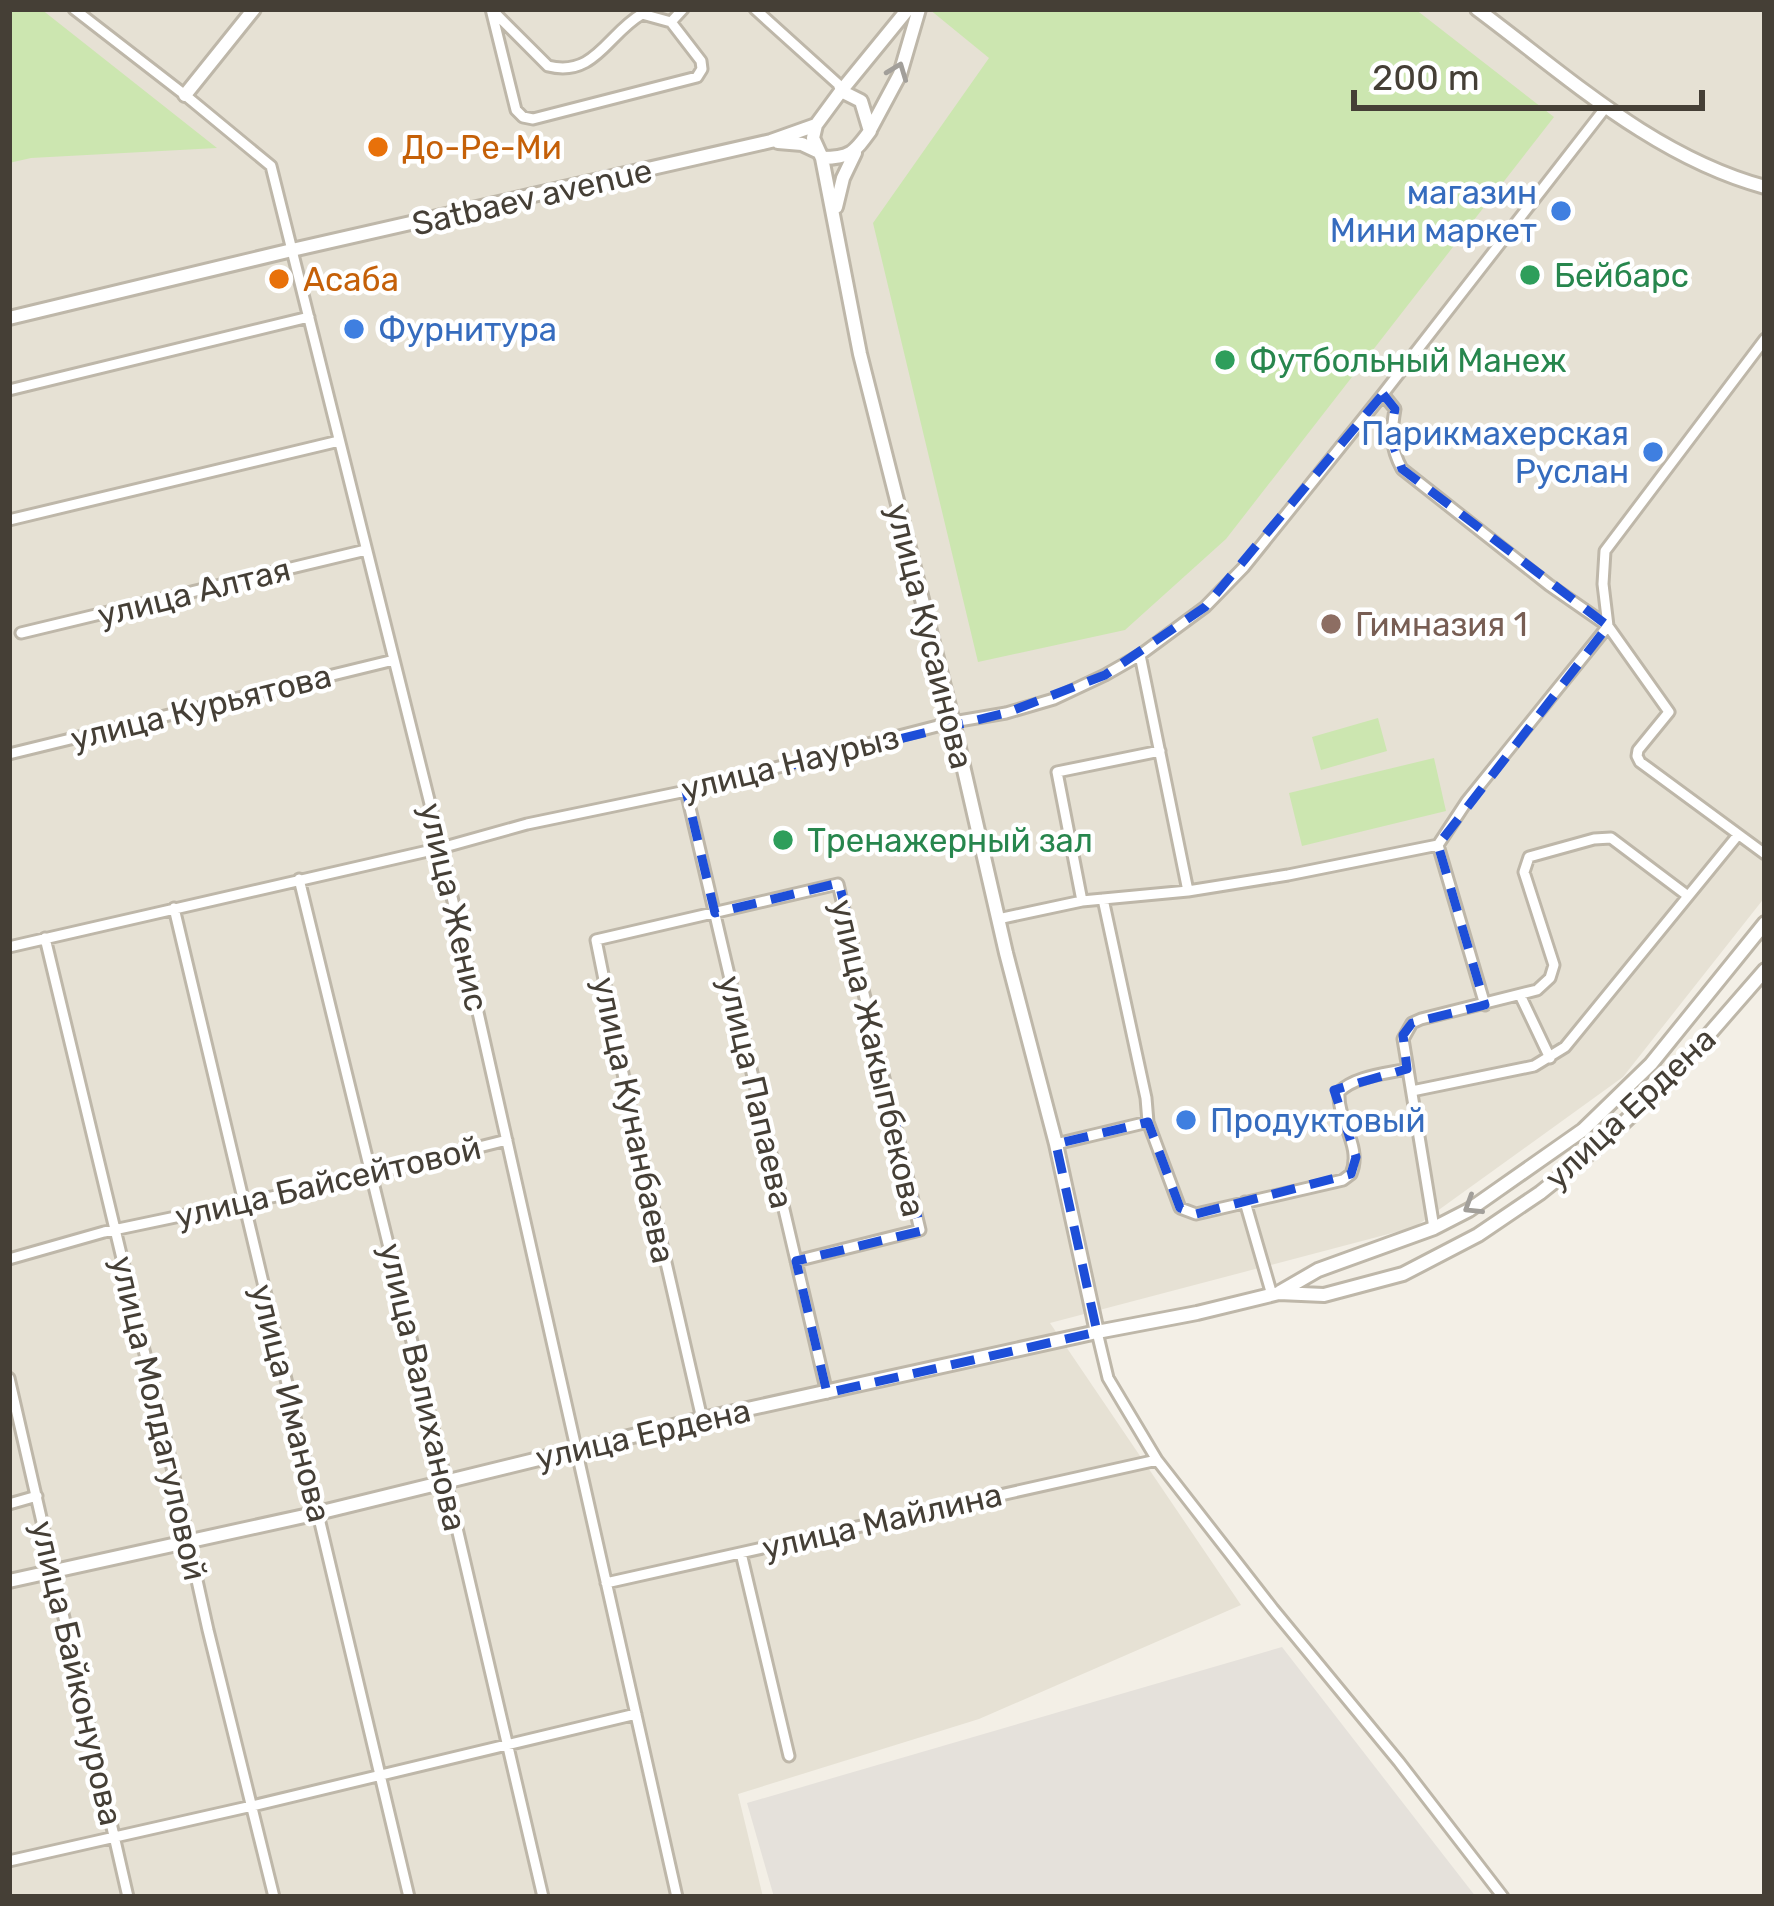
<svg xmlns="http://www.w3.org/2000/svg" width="1774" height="1906" viewBox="0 0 1774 1906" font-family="Rubik,sans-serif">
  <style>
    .residential { fill: #e6e1d4 }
    .industrial { fill: #e5e1db }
    .green { fill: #cce6b0 }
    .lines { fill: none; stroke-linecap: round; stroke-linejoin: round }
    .minor-casing { stroke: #beb7a9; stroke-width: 15 }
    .tertiary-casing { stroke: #beb7a9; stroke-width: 18 }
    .minor { stroke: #fff; stroke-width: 9 }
    .tertiary { stroke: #fff; stroke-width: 12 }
    .oneway { stroke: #a29f9a }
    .marked { fill: none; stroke: #1d4ed8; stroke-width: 9; stroke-dasharray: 24 15; stroke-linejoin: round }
    .food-dot { fill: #e8710a; stroke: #fff; stroke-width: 4.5 }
    .shop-dot { fill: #3f7fe0; stroke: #fff; stroke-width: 4.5 }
    .leisure-dot { fill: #2e9e5b; stroke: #fff; stroke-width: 4.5 }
    .education-dot { fill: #8d6e63; stroke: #fff; stroke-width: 4.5 }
    .labels { text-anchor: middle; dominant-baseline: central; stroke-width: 9; stroke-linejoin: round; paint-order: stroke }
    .food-label { font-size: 33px; fill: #c56008; stroke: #fff; text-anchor: start }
    .shop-label { font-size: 33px; fill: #366cbe; stroke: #fff; text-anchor: end }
    .street-label { font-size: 33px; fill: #453f36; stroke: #fff }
    .leisure-label { font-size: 33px; fill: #27864d; stroke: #fff; text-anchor: start }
    .education-label { font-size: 33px; fill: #785e54; stroke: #fff; text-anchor: start }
  </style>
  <rect width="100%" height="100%" fill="#f3efe6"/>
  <!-- residential -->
  <path class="residential" d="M9 9H1765V897L1623 1077 1415 1227 1050 1323 1241 1605 979 1719 738 1794 763 1897H9Z"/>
  <!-- industrial -->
  <path class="industrial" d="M1282 1647 1476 1897H774L747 1803Z"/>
  <!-- green -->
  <path class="green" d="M9 9H41L217 148 31 158 9 163Z
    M929 9H1415L1554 117 1226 539 1125 630 978 662 873 223 989 58Z
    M1378 718 1387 751 1321 770 1312 737Z
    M1434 758 1446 811 1302 846 1289 793Z"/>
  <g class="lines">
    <!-- minor casing -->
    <g class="minor-casing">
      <path id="minor" d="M74 9 185 95 271 166 441 848 677 1897
        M491 9 516 110 523 117 533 119 697 77 702 69 701 61 671 22 683 9
        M755 9 838 84 841 91
        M495 13 548 66C595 78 608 33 642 14L671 22
        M9 390 309 317
        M1383 394 1395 409C1391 433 1390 447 1402 469L1549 585 1608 626 1669 712 1638 750 1637 756 1640 762 1765 854
        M9 520 339 441
        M21 633 366 550
        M1140 655 1188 891
        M9 754 394 660
        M686 791 827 1393
        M1438 845 1485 1005
        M299 879 446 1481 543 1897
        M1103 899 1146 1098 1148 1122
        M1082 901 1057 772 1160 751
        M174 908 409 1897
        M998 919 1082 901 1188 891 1288 875 1438 845 1467 801 1608 626 1603 584 1605 551 1765 339
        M45 938 169 1454 208 1630 274 1897
        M9 947 441 848 527 824 686 791 953 722 1006 713 1054 699 1105 675 1140 655 1205 607 1244 567 1383 394 1606 107
        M1520 995 1550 1058
        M1412 1091 1534 1066 1565 1047 1738 835
        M1056 1144 1148 1122 1180 1208 1196 1214 1343 1180 1351 1174C1363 1146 1337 1121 1339 1092 1355 1076 1385 1074 1407 1069
        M1245 1202 1272 1295
        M1434 1228 1403 1039 1412 1023 1421 1019 1537 990 1550 978 1554 965 1524 872 1529 857 1594 839 1611 838 1688 896
        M9 1259 104 1232 319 1187 507 1140
        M1097 1332 1108 1378 1157 1460 1273 1609 1399 1762 1503 1897
        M9 1378 128 1897
        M702 1419 627 1093 596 940 838 884 920 1230 796 1261
        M9 1504 37 1496
        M741 1553 789 1756
        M606 1583 1157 1460
        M9 1861 252 1806 636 1714"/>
    </g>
    <!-- tertiary casing -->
    <g class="tertiary-casing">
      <path id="tertiary" d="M1477 9C1567 76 1654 157 1765 187
        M841 91 908 9
        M185 95 254 9
        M870 130 900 74 919 9
        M778 142 802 144 817 151
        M822 158 860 354 953 722 1006 953 1056 1144 1097 1332
        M836 207 843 178 855 153
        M9 318 292 250 771 141 816 125 841 91 861 101 870 131C854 153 850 158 822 158L813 138 816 125
        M1280 1292 1318 1270 1434 1228 1469 1210 1583 1130 1651 1064 1765 923
        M9 1581 318 1513 702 1419 1097 1332 1197 1313 1279 1293 1324 1295 1403 1274 1478 1235 1540 1193 1601 1144 1670 1079 1765 970"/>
    </g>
    <!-- minor -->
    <use href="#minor" class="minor"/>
    <!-- tertiary -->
    <use href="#tertiary" class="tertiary"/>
  </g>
  <!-- one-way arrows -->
  <defs><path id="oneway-chevron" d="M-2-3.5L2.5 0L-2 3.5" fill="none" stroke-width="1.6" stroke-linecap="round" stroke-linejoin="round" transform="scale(3)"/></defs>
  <g class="oneway">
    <use href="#oneway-chevron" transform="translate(898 71) rotate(-69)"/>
    <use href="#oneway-chevron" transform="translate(1472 1206) rotate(148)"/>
  </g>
  <!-- marked area -->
  <path class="marked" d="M1383 394 1395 409 1390 436 1402 469 1608 626 1438 845 1485 1005 1412 1023 1403 1035 1407 1069 1334 1090 1356 1157 1351 1174 1196 1214 1180 1208 1148 1122 1056 1144 1097 1332 827 1393 796 1261 921 1231 839 883 715 913 686 791 1006 713 1105 675 1205 607Z"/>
  <!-- markers -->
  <g class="food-dot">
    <circle cx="378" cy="147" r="12"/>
    <circle cx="279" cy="279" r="12"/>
  </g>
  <g class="shop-dot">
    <circle cx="1561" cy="211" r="12"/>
    <circle cx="354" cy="329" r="12"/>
    <circle cx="1653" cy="452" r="12"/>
    <circle cx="1186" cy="1120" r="12"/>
  </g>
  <g class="leisure-dot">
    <circle cx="1530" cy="275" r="12"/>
    <circle cx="1225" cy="360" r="12"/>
    <circle cx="783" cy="840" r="12"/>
  </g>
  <circle class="education-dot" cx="1331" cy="624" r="12"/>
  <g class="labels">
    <!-- food labels -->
    <g class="food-label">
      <text x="402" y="147">До-Ре-Ми</text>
      <text x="303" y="279">Асаба</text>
    </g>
    <!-- shop labels -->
    <g class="shop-label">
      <text x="1537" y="192">магазин<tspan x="1537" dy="38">Мини маркет</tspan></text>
      <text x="378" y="329" text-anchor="start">Фурнитура</text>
      <text x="1629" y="433">Парикмахерская<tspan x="1629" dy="38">Руслан</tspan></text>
      <text x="1210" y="1120" text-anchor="start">Продуктовый</text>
    </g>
    <!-- street labels -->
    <g class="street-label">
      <text transform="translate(532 197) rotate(-13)">Satbaev avenue</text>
      <text transform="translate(194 592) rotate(-14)">улица Алтая</text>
      <text transform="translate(930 636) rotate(76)">улица Кусаинова</text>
      <text transform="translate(201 707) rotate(-14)">улица Курьятова</text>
      <text transform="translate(790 763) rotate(-14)">улица Наурыз</text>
      <text transform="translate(454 907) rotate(77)">улица Женис</text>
      <text transform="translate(878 1058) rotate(77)">улица Жакыпбекова</text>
      <text transform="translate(756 1092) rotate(77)">улица Папаева</text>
      <text transform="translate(1630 1108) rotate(-43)">улица Ердена</text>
      <text transform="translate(634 1120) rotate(78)">улица Кунанбаева</text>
      <text transform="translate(328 1182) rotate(-13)">улица Байсейтовой</text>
      <text transform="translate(423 1387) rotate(77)">улица Валиханова</text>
      <text transform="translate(291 1403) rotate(76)">улица Иманова</text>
      <text transform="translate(159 1418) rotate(77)">улица Молдагуловой</text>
      <text transform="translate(643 1434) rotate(-13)">улица Ердена</text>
      <text transform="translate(882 1521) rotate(-13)">улица Майлина</text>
      <text transform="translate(77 1673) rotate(77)">улица Байконурова</text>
    </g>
    <!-- leisure labels -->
    <g class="leisure-label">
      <text x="1554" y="275">Бейбарс</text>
      <text x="1249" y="360">Футбольный Манеж</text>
      <text x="807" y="840">Тренажерный зал</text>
    </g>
    <!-- education labels -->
    <g class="education-label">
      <text x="1355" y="624">Гимназия 1</text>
    </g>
  </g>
  <!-- border -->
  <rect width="1774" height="1906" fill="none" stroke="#453f36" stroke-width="24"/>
  <!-- scale -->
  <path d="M1354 90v18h348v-18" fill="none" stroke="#453f36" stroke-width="6"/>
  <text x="1372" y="90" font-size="36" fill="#453f36" stroke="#ffffff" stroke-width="9" paint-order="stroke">200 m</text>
</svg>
